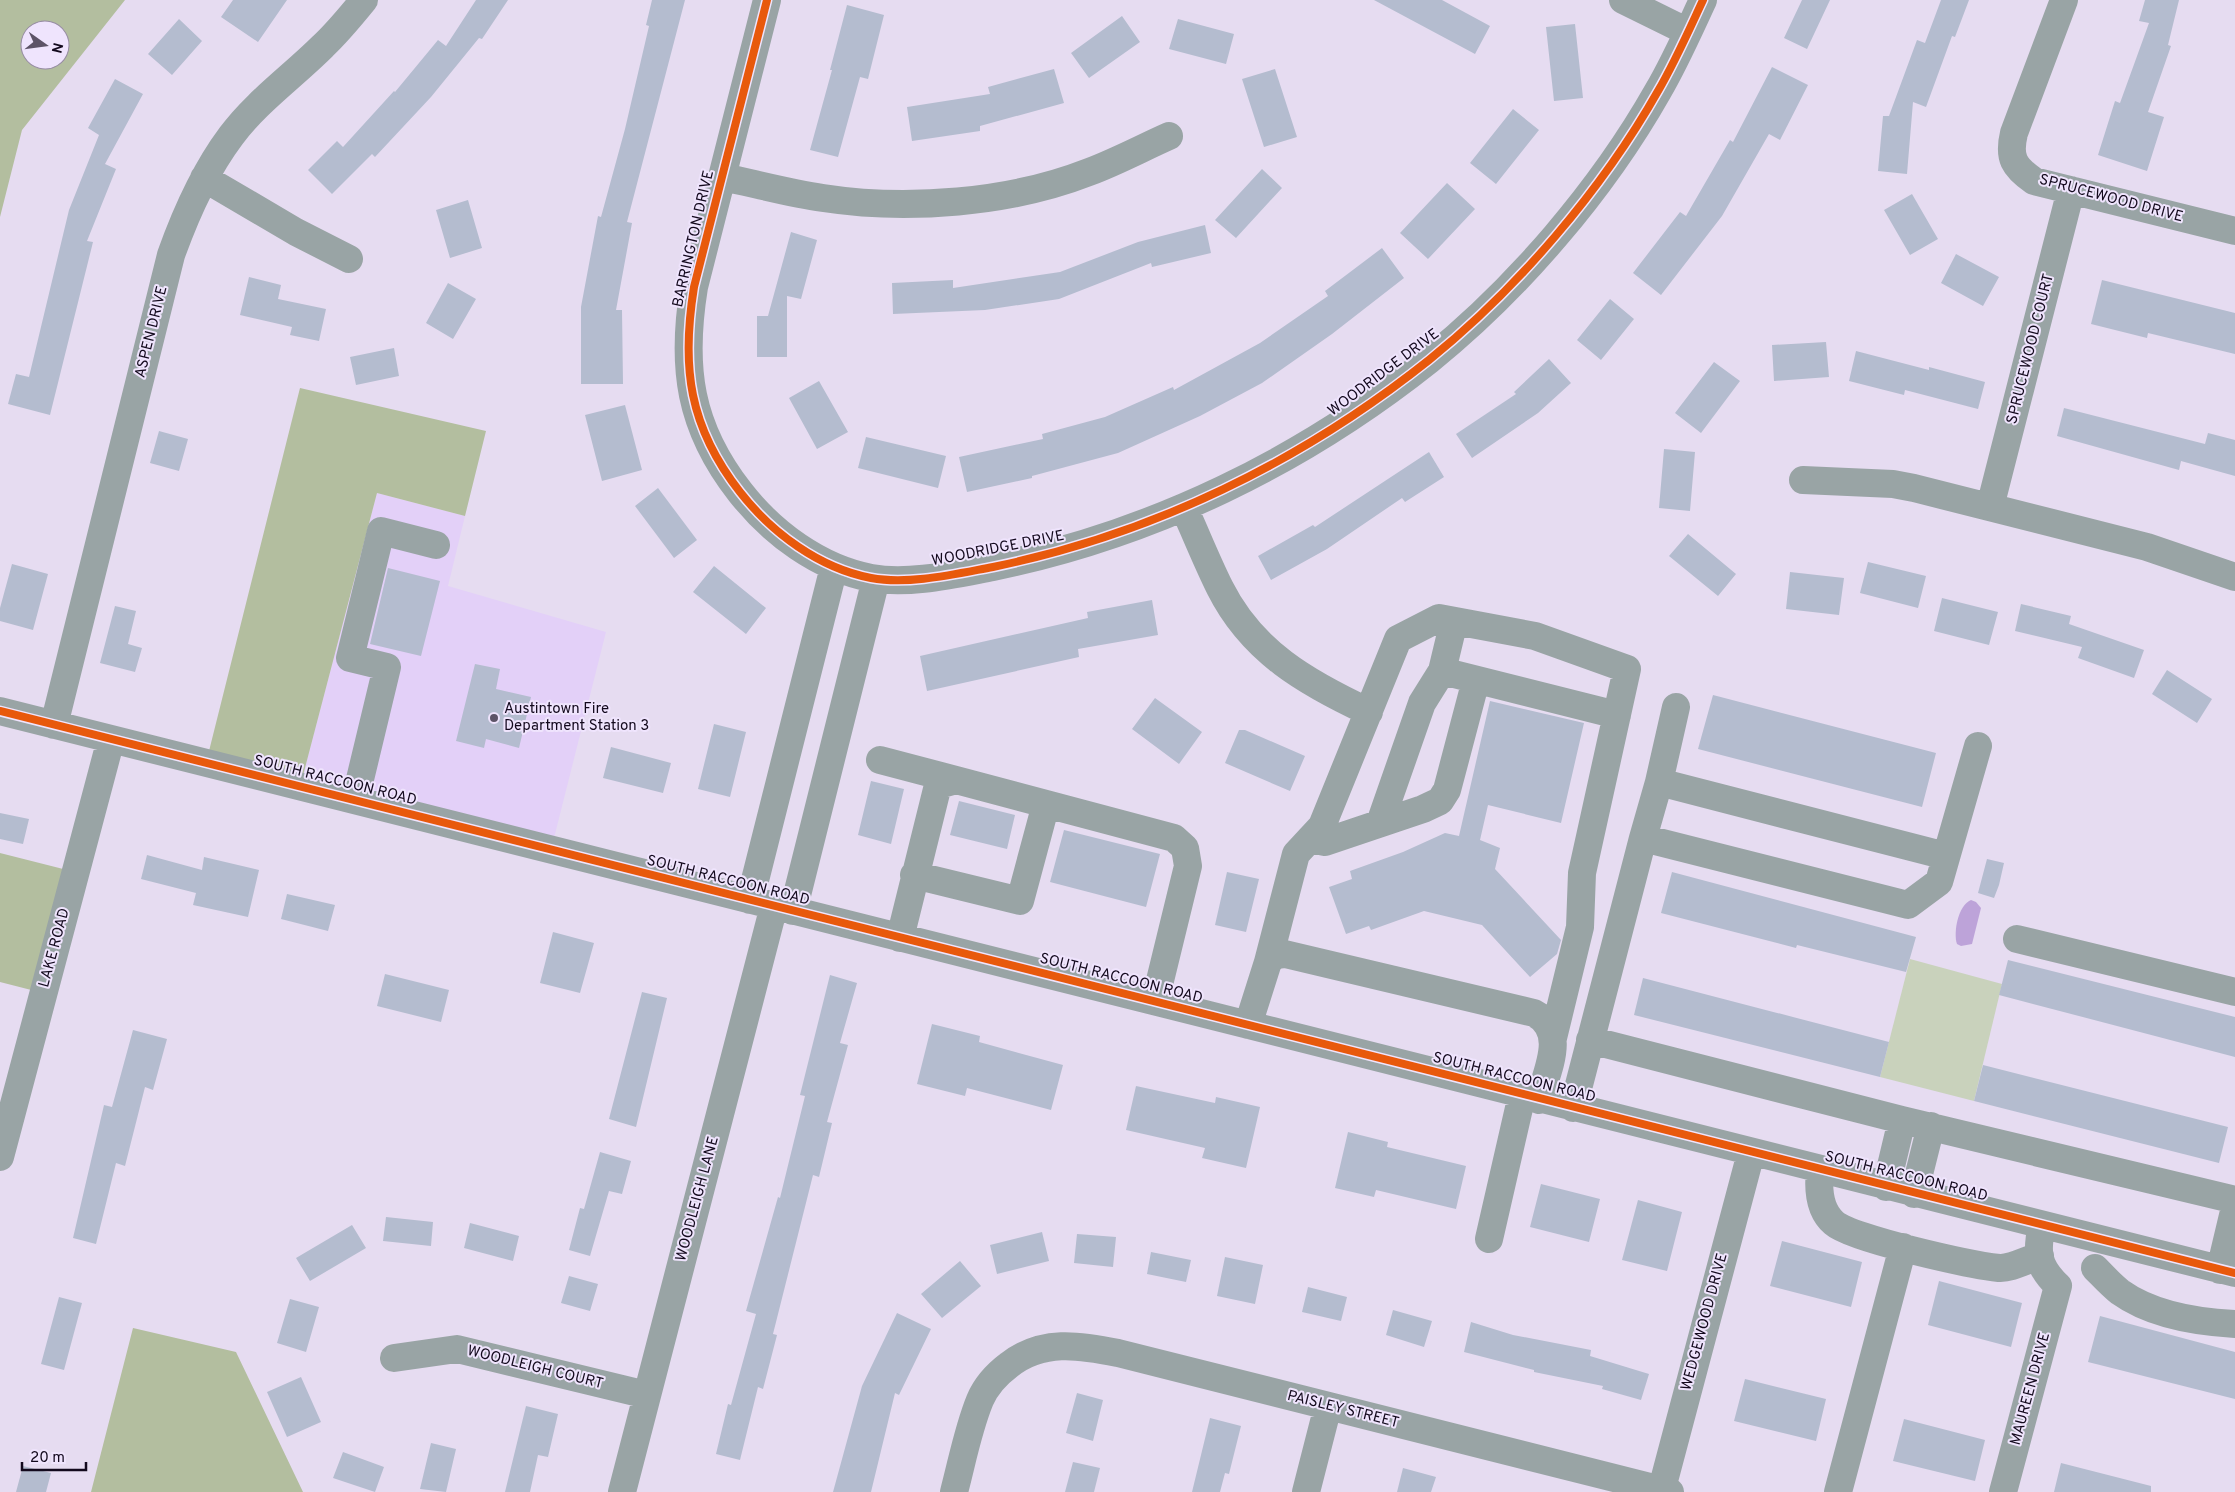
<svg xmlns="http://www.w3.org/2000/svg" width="2235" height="1492" viewBox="0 0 2235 1492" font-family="Overpass,sans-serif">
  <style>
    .built { fill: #e3d0f8 }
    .green { fill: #c9d2bc }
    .forest { fill: #b3be9f; fill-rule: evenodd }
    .water { fill: #bda3d9 }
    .building { fill: #b4bccf }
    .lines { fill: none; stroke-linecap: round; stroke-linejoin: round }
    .minor { stroke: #99a4a5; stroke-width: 28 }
    .cycleway-casing { stroke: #efe4fd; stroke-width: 11 }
    .cycleway { stroke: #e8590c; stroke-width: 8 }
    .poi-dot { fill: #5d5367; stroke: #efe4fd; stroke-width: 2 }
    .labels { text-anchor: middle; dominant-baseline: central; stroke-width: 4; stroke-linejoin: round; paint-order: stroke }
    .street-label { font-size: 15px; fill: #13091d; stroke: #efe4fd }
    .poi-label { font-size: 15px; fill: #13091d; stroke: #efe4fd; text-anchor: start }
  </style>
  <rect width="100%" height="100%" fill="#e6dcf1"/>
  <!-- built -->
  <path class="built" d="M377 493 465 516 448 586 606 632 551 850 300 787Z"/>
  <!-- green -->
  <path class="green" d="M1910 959 2002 984 1974 1101 1880 1077Z"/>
  <!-- forest -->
  <path class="forest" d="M0 0H125L22 130 0 217ZM30 30H60V60H30Z
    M300 388 486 431 465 516 377 493 300 787 206 763Z
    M0 853 75 872 43 993 0 982Z
    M133 1328 236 1352 303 1492H91Z"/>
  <!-- water -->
  <path class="water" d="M1971 900 1976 902 1981 908 1972 944 1961 946 1957 944C1953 933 1958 905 1971 900Z"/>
  <!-- building -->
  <path class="building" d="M233 0H287L258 42 221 17Z
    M476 0H508L482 39 479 38 431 97 375 157 372 154 332 194 308 170 337 141 343 147 394 91 395 92 438 40 446 46Z
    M652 0H685L627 222 632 223 616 310H622L623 384H581V307L598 216 601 217 625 129 649 26 646 25Z
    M1374 0H1442L1490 26 1475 54Z
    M1802 0H1830L1807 49 1784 38Z
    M1941 0H1969L1955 37 1952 36 1926 107 1913 102 1907 174 1878 171 1883 116H1889L1917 40 1925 43Z
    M2145 0H2179L2168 45 2171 46 2148 112 2164 117 2147 171 2098 155 2115 101 2120 103 2149 23 2139 21Z
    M847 5 884 15 868 79 860 77 838 157 810 150 832 70H830Z
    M1122 16 1140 42 1089 78 1071 53Z
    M179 19 202 41 172 75 148 54Z
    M1178 19 1234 34 1226 64 1169 49Z
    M1575 24 1583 98 1554 101 1546 27Z
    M1772 67 1808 85 1780 140 1769 134 1722 216 1661 295 1633 273 1680 212 1686 216 1730 140 1733 142Z
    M1054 69 1064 103 980 126V131L912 141 907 107 990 94 988 87Z
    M1275 69 1297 137 1264 147 1242 79Z
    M115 79 143 94 105 164 116 169 87 241 93 242 50 415 8 404 16 374 29 377 69 210 99 135 88 128Z
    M1513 109 1539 130 1496 184 1470 163Z
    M1262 169 1282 188 1236 238 1215 220Z
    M1447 183 1475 209 1428 259 1400 233Z
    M1912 194 1938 239 1910 255 1884 210Z
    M468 200 482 248 450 258 436 210Z
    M1205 225 1211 253 1152 267 1151 263 1059 299 985 310 893 314 892 283 953 280V288L1060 272 1138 242Z
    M791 232 817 240 801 299 787 296V357H757V316H768Z
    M1382 248 1404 278 1332 334 1262 383 1200 416 1118 453 1032 476V478L967 492 959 457 1043 439 1042 434 1105 417 1173 387 1174 390 1260 343 1328 296 1325 291Z
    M1956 254 1999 277 1983 306 1941 283Z
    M249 277 281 285 278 299 326 309 319 341 290 335 292 327 240 315Z
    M2102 280 2235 313V354L2148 333 2147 338 2091 324Z
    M448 283 476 299 453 339 426 323Z
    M1610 299 1634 319 1601 360 1577 340Z
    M1826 342 1829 377 1774 381 1772 345Z
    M394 348 399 376 356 385 350 357Z
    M1856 351 1929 370V367L1985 382 1978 409 1905 390 1904 395 1849 381Z
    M1549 359 1571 383 1538 413 1472 458 1456 434 1516 394 1514 392Z
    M1714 362 1740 381 1701 433 1675 413Z
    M819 381 848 432 817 449 789 398Z
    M625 405 642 470 602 481 585 415Z
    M2064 408 2205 444 2208 433 2235 440V476L2181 461 2179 470 2057 436Z
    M159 431 188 439 179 471 150 463Z
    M866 437 946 456 938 488 858 468Z
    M1664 449 1695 452 1690 511 1659 508Z
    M1429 452 1444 477 1405 502 1402 498 1327 549 1271 580 1258 556 1313 525 1315 527Z
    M658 488 697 540 674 558 635 506Z
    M1688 534 1736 574 1718 596 1669 556Z
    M1868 562 1926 576 1918 608 1860 593Z
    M12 564 48 574 33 630 0 621V608Z
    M714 566 766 608 746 634 693 592Z
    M388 568 440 581 421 656 370 644Z
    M1790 572 1844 578 1839 615 1786 609Z
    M1942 598 1998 612 1989 645 1934 631Z
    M1152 600 1158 635 1078 649 1079 657 927 691 920 656 1088 618 1087 612Z
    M2021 604 2071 616 2069 624 2144 650 2134 678 2078 658 2082 647 2015 631Z
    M115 606 136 611 128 644 142 648 135 672 100 663Z
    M475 664 500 669 496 689 531 697 519 748 486 739 484 748 456 741Z
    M2167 670 2212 699 2197 723 2152 694Z
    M1713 695 1936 753 1922 807 1698 749Z
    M1155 698 1202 732 1179 764 1132 729Z
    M1490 701 1584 723 1561 823 1488 805 1480 840 1500 848 1495 869 1561 940 1557 954 1530 977 1482 925 1424 911 1371 930 1369 926 1346 934 1329 887 1352 879 1350 871 1403 852 1445 833 1459 836Z
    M714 724 746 732 730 797 698 789Z
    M1239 730H1245L1305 756 1290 791 1225 763Z
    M611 747 671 763 663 793 603 778Z
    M871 781 904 789 891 844 858 835Z
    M959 801 1015 815 1007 849 950 835Z
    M0 813 29 819 23 844 0 839Z
    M1064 830 1160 854 1146 907 1050 882Z
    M147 855 202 870 204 857 259 870 248 917 193 905 196 893 141 879Z
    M1987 859 2004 863 1999 885 1994 898 1978 893Z
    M1227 872 1259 879 1246 932 1215 925Z
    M1672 872 1916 937 1906 972 1797 945 1796 948 1661 913Z
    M287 894 335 905 328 931 281 919Z
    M553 932 594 943 580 993 540 983Z
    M2008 960 2235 1017V1057L1999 995Z
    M385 974 449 990 441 1022 377 1006Z
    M830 975 857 983 840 1043 848 1045 827 1122 832 1123 819 1177 813 1175 773 1334 777 1335 763 1389 758 1387 740 1460 716 1454 728 1404 731 1405 756 1314 746 1311 778 1197 780 1198 805 1096 800 1095Z
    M1643 978 1889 1042 1880 1077 1634 1015Z
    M642 992 667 998 636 1127 609 1119Z
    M932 1024 980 1036 979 1042 1063 1065 1051 1110 967 1088 965 1096 917 1084Z
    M133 1030 167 1039 153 1090 145 1087 125 1166 116 1163 96 1244 73 1238 104 1105 112 1107Z
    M1983 1065 2228 1127 2219 1163 1974 1101Z
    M1136 1086 1215 1103 1216 1097 1260 1107 1246 1168 1202 1158 1205 1148 1126 1130Z
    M1348 1132 1388 1142 1387 1147 1466 1166 1456 1209 1376 1190 1374 1197 1335 1188Z
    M600 1152 631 1161 622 1194 609 1191 590 1256 569 1250 580 1208 584 1209Z
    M1541 1184 1600 1199 1589 1242 1530 1227Z
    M1638 1200 1682 1212 1667 1271 1622 1260Z
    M386 1217 433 1222 431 1246 383 1241Z
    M470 1223 519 1236 513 1261 464 1248Z
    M352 1225 366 1248 310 1281 296 1258Z
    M1042 1232 1049 1261 997 1274 990 1245Z
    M1077 1234 1116 1237 1113 1267 1074 1263Z
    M1782 1241 1862 1262 1851 1307 1770 1286Z
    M1151 1252 1191 1260 1186 1282 1147 1274Z
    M1225 1257 1263 1265 1255 1304 1217 1296Z
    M960 1261 981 1286 942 1318 921 1294Z
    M569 1276 598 1284 590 1311 561 1303Z
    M1939 1281 2022 1303 2011 1347 1928 1325Z
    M1308 1287 1347 1297 1341 1321 1302 1312Z
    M59 1297 82 1303 64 1370 41 1364Z
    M290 1299 319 1307 306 1352 277 1343Z
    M1393 1310 1432 1321 1424 1347 1386 1335Z
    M897 1313 931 1329 899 1395 895 1393 871 1492H833L862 1386Z
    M2100 1316 2235 1352V1399L2088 1362Z
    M1471 1322 1513 1335 1591 1350 1590 1356 1649 1374 1641 1400 1602 1389 1603 1386 1534 1372V1370L1464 1352Z
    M301 1377 321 1422 287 1437 267 1392Z
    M1745 1379 1826 1399 1816 1441 1734 1421Z
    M1077 1393 1103 1400 1093 1441 1066 1433Z
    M526 1406 558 1414 548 1457 538 1455 530 1492H505Z
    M1210 1418 1241 1426 1229 1474 1225 1473 1220 1492H1192Z
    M1904 1419 1985 1440 1975 1481 1893 1461Z
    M431 1443 456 1449 446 1492 420 1489Z
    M343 1452 384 1467 375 1492 333 1478Z
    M1073 1462 1100 1468 1094 1492H1065Z
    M2061 1463 2151 1486V1492H2054Z
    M23 1466 51 1473 46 1492H16Z
    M1403 1468 1436 1477 1431 1492H1397Z"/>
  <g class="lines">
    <!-- minor -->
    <path class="minor" d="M767 0 694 287C681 367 689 427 740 492 772 533 819 568 871 578 909 585 955 574 993 567 1153 534 1301 462 1429 360 1517 289 1602 190 1658 91 1675 62 1689 30 1703 0
      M1623 0 1688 32
      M2064 0 2014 133C2008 158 2014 167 2034 181L2235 231
      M723 177C756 184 789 193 823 198 907 211 1010 203 1089 172 1116 162 1142 148 1169 136
      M204 178 296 232 349 259
      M1803 480 1893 484 1914 488 2147 547 2235 577
      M1990 507 2071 190
      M1184 508C1196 534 1207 562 1220 588 1252 652 1307 683 1369 712
      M1454 621 1442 671 1617 715
      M0 711 2235 1273
      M54 725 171 255C186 213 204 172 231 136 256 102 293 76 323 46 338 32 351 16 364 0
      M880 760 956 780
      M1659 782 1946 856
      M355 800 387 667 350 658 381 531 436 545
      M1380 823 1422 703 1442 671
      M1643 838 1659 782 1676 707
      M1310 839 1325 842 1423 809 1440 801 1447 790 1476 680
      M914 875 1020 901 1046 804
      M750 900 834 567
      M793 911 876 579
      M900 938 937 789 942 784 956 780 1174 838 1185 848 1188 866 1155 1001
      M2017 939 2235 992
      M1268 962 1296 854 1322 826 1398 639 1439 618 1535 636 1627 669 1582 873 1580 927 1553 1038
      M1248 1025 1268 962 1275 955 1285 954 1534 1013C1568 1031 1547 1070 1539 1100
      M1590 1040 1902 1120 2235 1200
      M1573 1108 1643 838 1908 905 1939 882 1978 746
      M0 1157 111 739
      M1820 1170C1818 1188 1819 1210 1834 1223 1852 1239 1971 1265 1999 1268 2011 1269 2028 1259 2040 1256
      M1886 1187 1902 1120
      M1914 1194 1931 1126
      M1489 1239 1522 1095
      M2095 1268C2103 1276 2111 1285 2120 1292 2152 1315 2197 1322 2235 1324
      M2220 1270 2235 1207
      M394 1358 457 1349 647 1395
      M622 1492 774 906
      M954 1492C962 1462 968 1429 980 1400 986 1386 997 1374 1009 1365 1042 1339 1079 1345 1118 1353L1670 1492
      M1306 1492 1328 1406
      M1661 1492 1751 1153
      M1838 1492 1903 1247
      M2003 1492 2058 1286C2037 1266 2036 1252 2042 1225"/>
    <!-- cycleway casing -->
    <g class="cycleway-casing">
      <path id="cycleway" d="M767 0 694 287C681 367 689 427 740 492 772 533 819 568 871 578 909 585 955 574 993 567 1153 534 1301 462 1429 360 1517 289 1602 190 1658 91 1675 62 1689 30 1703 0
        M0 711 2235 1273"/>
    </g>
    <!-- cycleway -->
    <use href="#cycleway" class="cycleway"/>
  </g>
  <!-- markers -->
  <circle class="poi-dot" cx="494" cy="718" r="5"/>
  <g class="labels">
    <!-- street labels -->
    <g class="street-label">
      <text transform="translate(2111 199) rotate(15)">SPRUCEWOOD DRIVE</text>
      <text transform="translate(694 239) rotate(-77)">BARRINGTON DRIVE</text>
      <text transform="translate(152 332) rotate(-76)">ASPEN DRIVE</text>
      <text transform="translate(2031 349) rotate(-76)">SPRUCEWOOD COURT</text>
      <text transform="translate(1384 373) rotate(-37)">WOODRIDGE DRIVE</text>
      <text transform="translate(998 549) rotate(-11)">WOODRIDGE DRIVE</text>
      <text transform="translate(335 781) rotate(14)">SOUTH RACCOON ROAD</text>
      <text transform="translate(728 881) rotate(14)">SOUTH RACCOON ROAD</text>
      <text transform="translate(55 948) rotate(-75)">LAKE ROAD</text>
      <text transform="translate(1121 979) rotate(14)">SOUTH RACCOON ROAD</text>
      <text transform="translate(1514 1078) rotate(14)">SOUTH RACCOON ROAD</text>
      <text transform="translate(1906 1177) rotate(14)">SOUTH RACCOON ROAD</text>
      <text transform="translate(698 1199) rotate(-75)">WOODLEIGH LANE</text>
      <text transform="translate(1705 1322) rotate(-75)">WEDGEWOOD DRIVE</text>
      <text transform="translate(535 1368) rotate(14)">WOODLEIGH COURT</text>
      <text transform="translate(2031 1389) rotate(-75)">MAUREEN DRIVE</text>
      <text transform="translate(1343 1410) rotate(14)">PAISLEY STREET</text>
    </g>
    <!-- poi labels -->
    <g class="poi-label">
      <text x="504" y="709">Austintown Fire<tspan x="504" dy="17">Department Station 3</tspan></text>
    </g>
  </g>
  <!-- north arrow -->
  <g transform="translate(45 45) rotate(104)"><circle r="24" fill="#efe4fd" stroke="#978ca3"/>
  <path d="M0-4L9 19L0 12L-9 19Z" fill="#5d5367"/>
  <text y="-8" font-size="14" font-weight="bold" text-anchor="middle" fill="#13091d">N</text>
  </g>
  <!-- scale -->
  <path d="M22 1462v8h64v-8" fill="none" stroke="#13091d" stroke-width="2.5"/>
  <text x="30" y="1462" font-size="15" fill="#13091d" stroke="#efe4fd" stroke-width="4" paint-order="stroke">20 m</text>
</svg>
